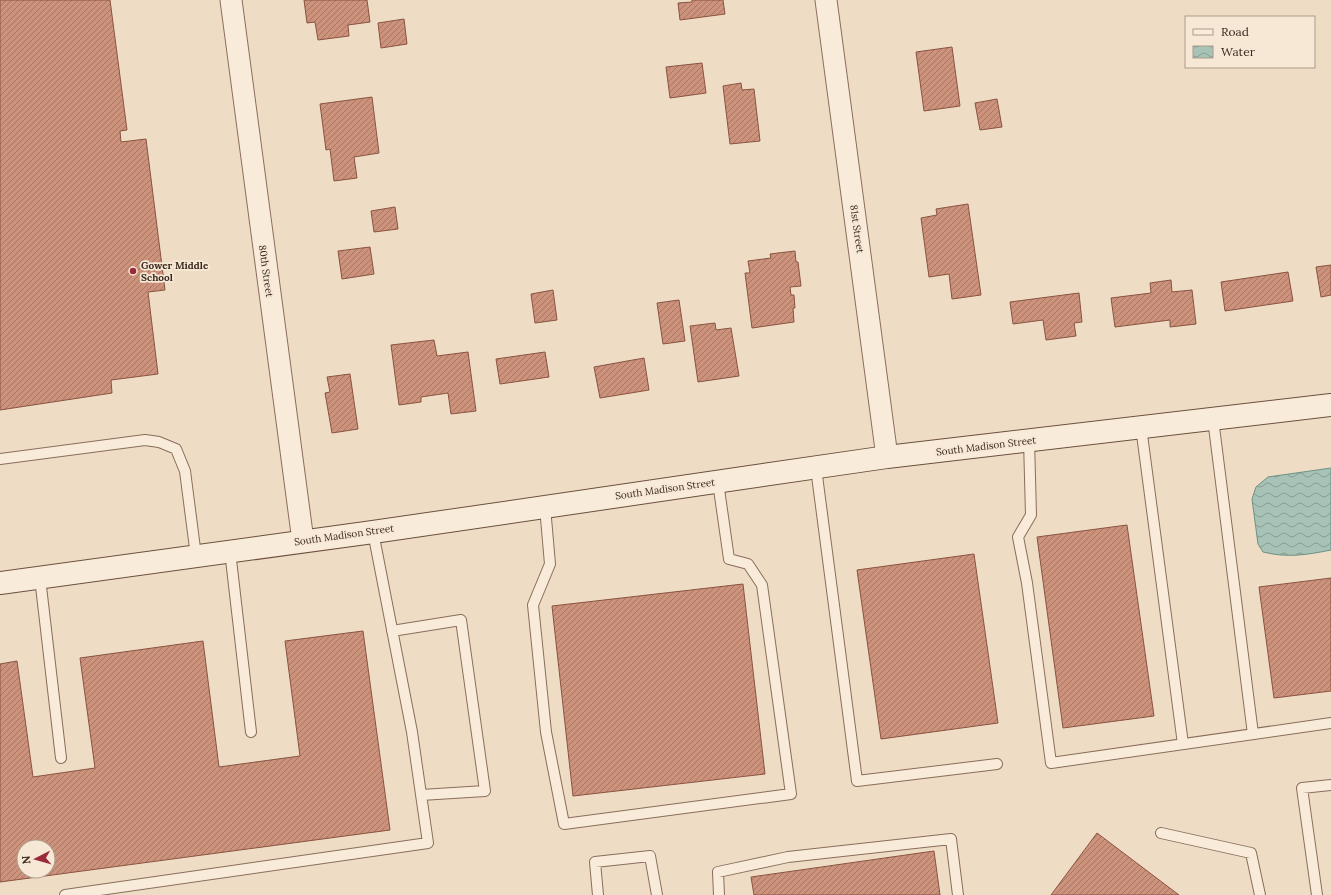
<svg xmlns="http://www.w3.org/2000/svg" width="1331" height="895" viewBox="0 0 1331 895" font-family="Lora,serif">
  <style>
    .water { fill: url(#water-waves); stroke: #6d9183 }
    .building { fill: url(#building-hatch); stroke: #895341; fill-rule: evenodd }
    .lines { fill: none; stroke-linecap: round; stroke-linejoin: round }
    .lane-casing { stroke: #8a6d5b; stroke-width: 12 }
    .street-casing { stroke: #8a6d5b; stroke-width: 23 }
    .secondary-casing { stroke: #6c4f3e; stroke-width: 24 }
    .lane { stroke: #f9ebd9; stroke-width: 10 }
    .street { stroke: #f9ebd9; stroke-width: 21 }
    .secondary { stroke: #f9ebd9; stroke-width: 22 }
    .poi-dot { fill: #992b3b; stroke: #f6e8d5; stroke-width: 1.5 }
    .labels { text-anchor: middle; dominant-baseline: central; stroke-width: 3.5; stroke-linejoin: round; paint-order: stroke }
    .street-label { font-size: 10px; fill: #3a281f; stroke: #f6e8d5 }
    .poi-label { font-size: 10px; font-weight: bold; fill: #3a281f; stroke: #f6e8d5; text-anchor: start }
  </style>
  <defs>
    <pattern id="water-waves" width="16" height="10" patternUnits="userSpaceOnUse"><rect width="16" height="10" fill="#a7c2b6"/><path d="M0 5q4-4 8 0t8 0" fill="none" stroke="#899e93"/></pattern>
    <pattern id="building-hatch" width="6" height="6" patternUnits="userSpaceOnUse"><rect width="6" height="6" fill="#cd927b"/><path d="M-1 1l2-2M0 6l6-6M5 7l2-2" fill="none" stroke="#a77764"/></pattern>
  </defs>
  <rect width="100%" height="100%" fill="#efdcc5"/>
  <!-- water -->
  <path class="water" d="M1331 468V550C1306 555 1287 558 1263 552L1258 544 1252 499 1256 487 1268 477Z"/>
  <!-- building -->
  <path class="building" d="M0 0H110L127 130 120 131 121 142 146 139 165 290 148 292 158 374 111 380 112 393 0 410Z
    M304 0H367L370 22 348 25 349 36 318 40 315 22 307 23Z
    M692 0H723L725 14 680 20 678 3 692 2Z
    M404 19 407 44 381 48 378 23Z
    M952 47 960 106 924 111 916 52Z
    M702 63 706 93 670 98 666 67Z
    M741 83 742 90 754 89 760 141 730 144 723 86Z
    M372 97 379 153 354 157 357 178 334 181 330 149 326 150 320 104Z
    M997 99 1002 127 980 130 975 103Z
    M968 204 981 295 952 299 949 274 929 277 921 218 937 215 936 209Z
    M395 207 398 229 374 232 371 211Z
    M370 247 374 274 342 279 338 251Z
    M795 251 796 262H798L801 286 790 287 791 295H794L795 308H793L794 322 752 328 745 273H750L748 261 771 258 770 254Z
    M1331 265V295L1321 297 1316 267Z
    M1288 272 1293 301 1225 311 1221 282Z
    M1171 280 1172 292 1192 290 1196 324 1170 327V320L1115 327 1111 298 1151 293 1150 283Z
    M553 290 557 320 535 323 531 294Z
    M1079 293 1082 322 1074 323 1076 336 1046 340 1043 320 1013 324 1010 302Z
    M679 300 685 341 663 344 657 303Z
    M715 323 716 330 731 328 739 376 698 382 690 326Z
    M434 340 437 356 468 352 476 411 451 414 448 393 421 397V402L399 405 391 345Z
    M545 352 549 377 500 384 496 359Z
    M644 358 649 390 600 398 594 367Z
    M350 374 358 429 332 433 325 393 330 392 327 377Z
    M1127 525 1154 716 1063 728 1037 537Z
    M974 554 998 723 881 739 857 570Z
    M1331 578V691L1274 698 1259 587Z
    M743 584 765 774 573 796 552 606Z
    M363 631 390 830 0 882V664L17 661 33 777 95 768 80 658 203 641 219 767 300 756 285 641ZM24 847H48V871H24Z
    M1097 833 1179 895H1051Z
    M934 851 940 895H754L751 877Z"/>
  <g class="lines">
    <!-- lane casing -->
    <g class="lane-casing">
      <path id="lane" d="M1213 419 1253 734
        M1141 427 1183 744
        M1029 440 1031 515 1018 537 1027 583 1051 763 1331 723
        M0 459 145 440 159 442 176 449 185 471 196 556
        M816 468 857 781 997 764
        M545 507 550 564 533 605 546 732 564 824 791 794 762 585 748 564 729 559 718 482
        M230 551 251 732
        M40 578 61 758
        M392 631 461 620 485 791 421 795
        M1161 833 1251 853 1260 895
        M65 895 428 843 412 732 373 532
        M598 895 595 862 650 856 657 895
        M719 895 718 872 788 857 951 839 958 895
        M1317 895 1302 788 1331 785"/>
    </g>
    <!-- street casing -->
    <g class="street-casing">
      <path id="street" d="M231 0 303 541
        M826 0 887 457"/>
    </g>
    <!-- secondary casing -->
    <g class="secondary-casing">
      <path id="secondary" d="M0 583 373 532 887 457 1331 405"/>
    </g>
    <!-- lane -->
    <use href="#lane" class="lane"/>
    <!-- street -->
    <use href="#street" class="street"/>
    <!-- secondary -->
    <use href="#secondary" class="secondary"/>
  </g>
  <!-- markers -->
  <circle class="poi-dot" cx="133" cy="271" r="4"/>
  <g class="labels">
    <!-- street labels -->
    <g class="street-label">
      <text transform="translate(857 229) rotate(82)">81st Street</text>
      <text transform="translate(266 271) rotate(82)">80th Street</text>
      <text transform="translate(986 446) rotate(-7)">South Madison Street</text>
      <text transform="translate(665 489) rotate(-8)">South Madison Street</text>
      <text transform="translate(344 535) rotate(-8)">South Madison Street</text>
    </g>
    <!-- poi labels -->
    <g class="poi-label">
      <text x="141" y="265">Gower Middle<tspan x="141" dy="12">School</tspan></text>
    </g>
  </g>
  <!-- legend -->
  <rect x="1185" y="16" width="130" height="52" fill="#f6e8d5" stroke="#ab9b8c"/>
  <rect x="1193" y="29" width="20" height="6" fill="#f9ebd9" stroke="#ab9b8c"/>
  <text x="1221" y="36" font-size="12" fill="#3a281f">Road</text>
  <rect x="1193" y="46" width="20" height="12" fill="url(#water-waves)" stroke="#ab9b8c"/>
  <text x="1221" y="56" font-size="12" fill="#3a281f">Water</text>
  <!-- north arrow -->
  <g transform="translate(36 859) rotate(264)"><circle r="19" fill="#f6e8d5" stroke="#ab9b8c"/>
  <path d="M0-3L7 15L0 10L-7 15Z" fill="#992b3b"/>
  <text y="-6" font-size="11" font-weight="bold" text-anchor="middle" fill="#3a281f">N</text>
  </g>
</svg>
